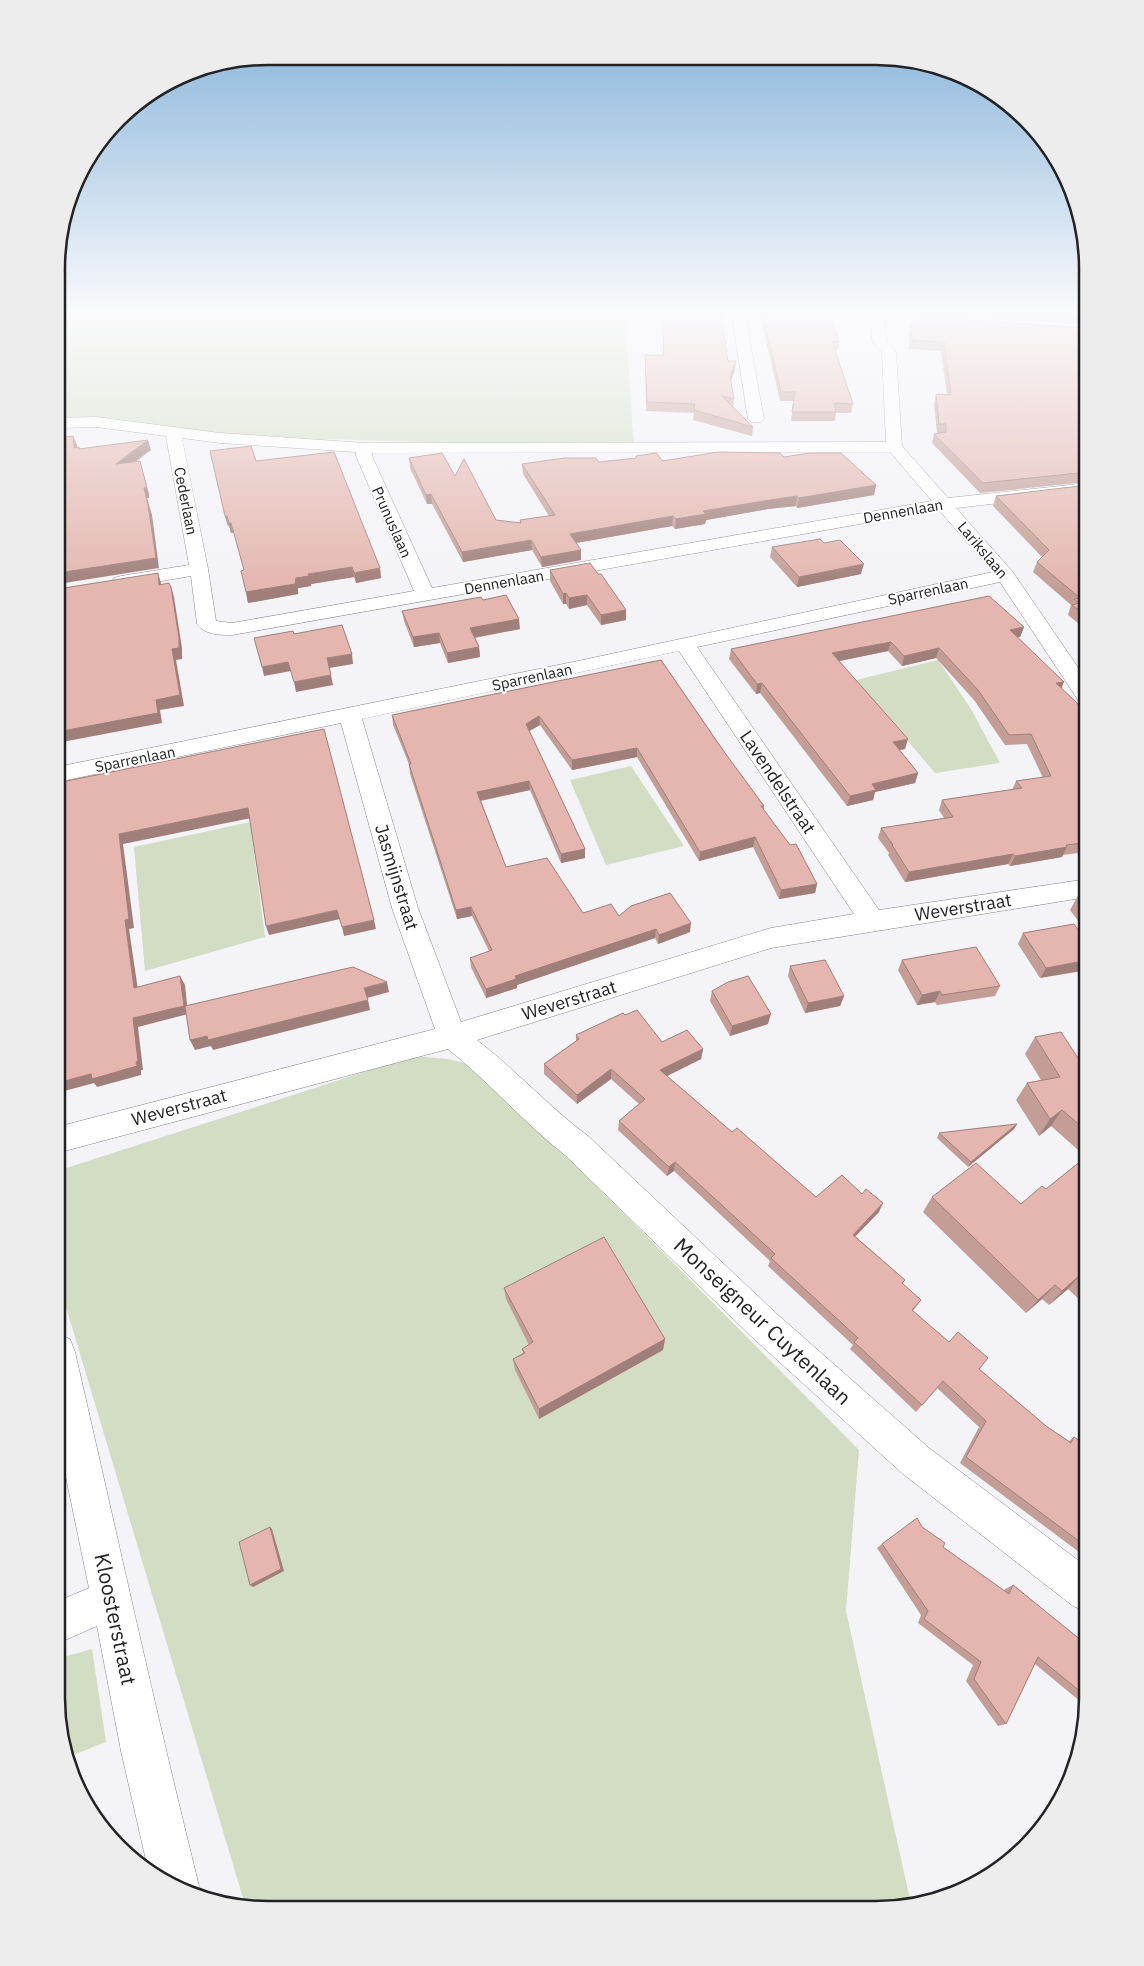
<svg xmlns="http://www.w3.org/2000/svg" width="1144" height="1966" viewBox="0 0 1144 1966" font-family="'IBM Plex Sans',sans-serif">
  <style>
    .green { fill: #d3ddc4 }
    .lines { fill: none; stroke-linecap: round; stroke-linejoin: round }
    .street-casing { stroke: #86868a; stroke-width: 1 }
    .street { fill: #fff; fill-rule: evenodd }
    .wall { fill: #c49d96 }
    .shaded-wall { fill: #a07f7a }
    .building { fill: #e4b6af; stroke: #a07f7a }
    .labels { text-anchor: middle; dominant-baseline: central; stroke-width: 4; stroke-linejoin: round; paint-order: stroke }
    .far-street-label { font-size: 15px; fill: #232325; stroke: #fff }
    .street-label { font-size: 18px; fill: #232325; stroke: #fff }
    .near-street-label { font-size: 21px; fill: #232325; stroke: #fff }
    .rim { fill: none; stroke: #232325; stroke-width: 2.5 }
  </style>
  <rect width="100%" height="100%" fill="#f3f3f8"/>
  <!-- green -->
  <path class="green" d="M58 315H625L634 448 218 436 112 418 58 419Z
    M938 660 971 709 1000 763 935 773 856 680Z
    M631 766 684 846 606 865 570 780Z
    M250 822 265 937 145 971 134 847Z
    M414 1056 448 1059 469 1064 562 1151 859 1450 846 1611 911 1904 876 1910 246 1908 57 1277V1171Z
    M92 1649 106 1742 66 1758 56 1698V1659Z"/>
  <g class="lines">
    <!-- street casing -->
    <g class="street-casing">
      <path id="street" d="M732 315H745L764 419 761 422H751L748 419Z
        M863 315C877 313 947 313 954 321L947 325 884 320 886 340 896 353 902 446 948 498 1088 483V493L956 508 1012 571 1088 682V704L1080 703 1000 582 697 647 879 910 1088 879V897L771 948 477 1040C516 1070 549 1107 588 1136L777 1314 929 1448 1087 1567V1612L1073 1606 903 1474 753 1338 566 1156C524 1123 489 1082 448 1049L57 1153V1127L435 1029 392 908 341 723 57 782V767L578 661 993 572 939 510 232 635C220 635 205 635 197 624L191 576 121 588 114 586 112 582 114 578 121 576 189 565 166 436 96 427 58 428V418L96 417 220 433 365 443 886 442 882 353 872 340 871 319ZM182 438 220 443 356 452V456L414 591 232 623 216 621 208 569ZM890 452 932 501 432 588 372 456V453ZM679 651 854 914 771 928 461 1022 418 908 362 719Z
        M57 1334 70 1339 75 1352C116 1530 155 1709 199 1886L195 1896 187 1894 148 1869 121 1751 97 1626 56 1644V1602L89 1588 57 1434Z"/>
    </g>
    <!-- street -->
    <use href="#street" class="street"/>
  </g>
  <!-- wall -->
  <path class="wall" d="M662 315H721L728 361 735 370 731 380 734 399 733 407 753 427 752 436 693 420 694 413 646 411 645 355H663Z
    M760 315H831L839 342 838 350H835L853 404 851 413H836L835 421H791L794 401H780Z
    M928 315H1088V325Z
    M911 316 1088 328V482L980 493 932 443 934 434 937 433 934 404 936 394 947 395 941 351 909 349V325Z
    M784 457 876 485 874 495 797 508 796 506 768 509 706 520 705 524 675 529 672 526 576 543 581 560 542 567 532 550 463 562 432 504H427L410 468 409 458 455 476 496 520 520 523V520L549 516 523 474 522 464Z
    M256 461 380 568 381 578 356 583 354 577 311 584V586L298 588V594L248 603 246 592 244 570 234 533H231L229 525 228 526 225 516Z
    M1088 485V631L1068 615 1071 605 1033 572 1037 562 1042 557 993 506 996 496Z
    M772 547 861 574 797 587 770 557Z
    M550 570 626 620 601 625 587 605 569 609 566 604H563L550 581Z
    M483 600 520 629 475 638 479 647 480 657 448 663 440 643 414 647 404 621 402 611Z
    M1024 627 1020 637H1018L1061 688 1088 721V839H1084L1083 843 1078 853 1063 855 1062 857 1010 866 1008 864 905 882 888 855 889 853 878 838 881 828 944 818 939 810 942 800 1012 790 1016 781 1043 778 1027 744 1005 745 974 700 936 658 902 666 888 651 839 661 905 749 899 750 918 773 915 783 875 792 873 800 847 806 760 693 756 694 729 659 731 649Z
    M661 660 725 753 764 806V810L817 884 815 893 779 899 753 847 699 861 637 757 572 770 540 725 529 731 585 849V858L561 863 530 790 481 801 506 867 583 913 619 916 690 932 658 944 655 938 517 985V988L486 998 471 967 470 958 489 951 472 916 457 919 410 774 409 764 393 725 392 715Z
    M1088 890V934L1070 910 1080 892Z
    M1074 924 1040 978 1018 944 1023 933Z
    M902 960 1000 986 995 996 937 1005 935 1002 917 1005 898 970Z
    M790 966 844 996 840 1006 805 1013 788 976Z
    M712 991 768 1024 730 1036 710 1001Z
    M625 1015 662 1042 703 1049 701 1059 667 1076 732 1132 816 1197 879 1212 855 1236 905 1280 902 1284 921 1300 913 1311 979 1369 1046 1426 1069 1441 1074 1437 1087 1446V1558L960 1463 979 1427 937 1388 916 1412 850 1349 853 1345 768 1266 770 1261 674 1171 667 1176 618 1130 619 1121 639 1104 611 1079 577 1104 544 1074V1064L576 1041V1035Z
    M1035 1037 1087 1072V1307L1068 1289 1049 1305 1042 1299 1026 1313 923 1212 932 1197 1021 1204 1046 1189 1086 1157 1051 1126 1039 1136 1016 1100 1027 1083 1041 1080 1025 1054Z
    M1017 1124 1014 1129 968 1167 937 1138 939 1133Z
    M504 1288 665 1339 663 1350 539 1419 515 1370 513 1359 523 1353 522 1349 529 1345 506 1299Z
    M922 1527 943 1547 1004 1591 1005 1589 1013 1585 1087 1645V1707L1035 1664 1006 1724 998 1726 966 1681 973 1665 918 1623 921 1615 877 1548 882 1544Z"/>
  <!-- shaded-wall -->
  <path class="shaded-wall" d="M736 361 735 370 729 385 730 376Z
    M73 436 77 445 78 457 74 448Z
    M148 440 151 450 119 474 116 464Z
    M140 461 149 494V498H147L152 515 159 568 58 584V573L144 488Z
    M876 485 874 495 797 508 799 498Z
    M431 494 432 504H427L426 495Z
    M797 496 796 506 768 509 706 520 705 524 675 529 676 519 703 511 770 500Z
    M225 516H227L231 523 234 533H231L229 525 228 526Z
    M673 516 672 526 570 544V534Z
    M531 540 532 550 463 562 462 552Z
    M581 550V560L542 567 541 557Z
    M864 564 861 574 797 587 799 577Z
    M352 567 354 577 311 584V586L298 588V594L248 603 246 592 308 574Z
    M380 568 381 578 356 583 354 573Z
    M158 573 161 583 163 595 159 585Z
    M171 587 174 597 182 648V659L176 660 184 706 160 710 162 723 57 743V732L156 700 172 649Z
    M566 593V604H563V594Z
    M587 595V605L569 609V598Z
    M626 610V620L601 625V615Z
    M519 619 520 629 471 638 470 628Z
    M1024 627 1020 637 1007 639 1010 630Z
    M439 633 440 643 414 647 413 637Z
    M891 642 888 651 830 663 832 653Z
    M479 647 480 657 448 663 447 653Z
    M939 648 936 658 902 666 904 656Z
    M352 654 353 664 329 668 327 658Z
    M288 662 291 671 264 676 262 667Z
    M331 675 333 685 296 692 294 682Z
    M1064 682 1060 692 1056 683Z
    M762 683 760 693 756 694 757 684Z
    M539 716 540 725 526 733V724Z
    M908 739 905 749 890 752 893 742Z
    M637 748V757L572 770V760Z
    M918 773 915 783 875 792 873 800 847 806 850 796 872 784Z
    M529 781 530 790 478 801 477 792Z
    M248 808 251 818 123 844 134 928 129 929 139 997 134 988 125 920 119 834Z
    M755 837 753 847 699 861 700 852Z
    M1067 847 1062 857 1010 866 1015 856Z
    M585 849V858L561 863V854Z
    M1013 854 1008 864 905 882 909 872Z
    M817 884 815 893 779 899 781 890Z
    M471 907 472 916 457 919 456 910Z
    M337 910 340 919 269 935 266 926Z
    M374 920 376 929 344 936 342 927Z
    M691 923 690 932 658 944 659 935Z
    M656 929 655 938 517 985V988L486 998V989L515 976Z
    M1088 960V970L1040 978 1046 968Z
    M180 976 185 985 188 1014 138 1027 143 1070H141V1075L97 1087 94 1083 57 1093V1083L133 1018Z
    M387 982 389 992 367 998 364 988Z
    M940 991 935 1002 917 1005 922 995Z
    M844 996 840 1006 805 1013 808 1003Z
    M368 1000 370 1010 213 1050 211 1046 195 1050 190 1040Z
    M771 1014 768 1024 730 1036 732 1026Z
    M703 1049 701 1059 659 1080 660 1070Z
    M611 1069V1079L577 1104V1095Z
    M1062 1110 1051 1126 1039 1136 1050 1119Z
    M1017 1124 1014 1129 968 1167 971 1162Z
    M675 1162 674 1171 667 1176 669 1167Z
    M883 1203 879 1212 849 1243 853 1235Z
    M1081 1274 1068 1289 1049 1305 1062 1291Z
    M1055 1285 1042 1299 1026 1313 1038 1300Z
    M665 1339 663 1350 539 1419V1409Z
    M270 1527 272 1529 284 1571 253 1587 250 1585Z"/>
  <!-- building -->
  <path class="building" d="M662 315H721L728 361H736L730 376 734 399 722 396 753 427 694 410 695 404 647 402 645 355H664Z
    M763 315H831L839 342 832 341 853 404 834 403 836 412H792L795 392H781Z
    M1062 315H1088V316Z
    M911 316 1088 328V472L983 483 934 434 946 432V424H939L936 394 951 395 944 342 912 340Z
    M64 432V437L73 436 74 448 79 447V449L148 440 116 464 140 461 146 484V488H144L148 505 156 558 58 573V433Z
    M251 446 256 461 334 452 380 568 354 573 352 567 308 574 309 576 296 578 295 584 246 592 241 571 244 570 231 523H229L227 516H225L210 451Z
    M718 452 780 453 784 457 810 453H841L876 485 799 498 797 496 770 500 703 511 706 514 676 519 673 516 570 534 581 550 541 557 531 540 462 552 431 494 426 495 409 458 442 453 455 476 464 459 496 520 521 523 520 520 555 515 522 464 564 458H596L599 462 636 458V456L656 453 663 461Z
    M1088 485V617L1072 605 1079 603 1074 599 1080 598 1037 562 1049 550 996 496Z
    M820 539 824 543 840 540 864 564 799 577 772 547Z
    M590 563 598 574H601L626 610 601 615 587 595 569 598 566 593 563 594 550 570Z
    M158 573 159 585 169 583 171 587 179 638V648L172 649 180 695 156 700 158 713 57 732 58 589Z
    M506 595 519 619 470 628 479 647 447 653 439 633 413 637 402 611 481 597 483 600Z
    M989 596 1024 627 1010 630 1064 682 1056 683 1077 703 1088 721V765H1082L1088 773V830H1084L1083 843 1066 845 1067 847 1015 856 1013 854 909 872 892 845H893L881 828 953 817 942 800 1022 788 1016 781 1051 776 1031 734 1009 735 978 690 939 648 904 656 891 642 832 653 908 739 893 742 918 773 872 784 876 790 850 796 762 683 757 684 731 649Z
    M342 625 352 654 327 658 331 675 294 682 288 662 262 667 254 638 293 631 294 634Z
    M661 660 725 753 764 806H761L790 845 796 844 817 884 781 890 755 837 700 852 637 748 572 760 539 716 526 724 585 849 561 854 529 781 477 792 506 867 547 858 583 913 611 904 619 916 631 906 670 893 691 923 659 935 656 929 515 976 516 979 486 989 470 958 492 950 471 907 456 910 409 764H411L392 715Z
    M324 729 374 920 342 927 337 910 266 926 248 808 119 834 129 919 125 920 134 988 180 976 184 1006 133 1018 138 1061 136 1062 137 1066 92 1079 91 1074 57 1083V783Z
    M1088 890V902L1080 892Z
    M1074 924 1088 945V960L1046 968 1023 933Z
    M976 947 1000 986 942 995 940 991 922 995 902 960Z
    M825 960 844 996 808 1003 790 966Z
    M353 967 387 982 364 988 368 1000 208 1040 207 1036 190 1040 185 1006Z
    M748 976 771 1014 732 1026 712 991 728 982Z
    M637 1010 662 1042 687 1030 703 1049 660 1070 732 1132 737 1128 816 1197 842 1175 862 1194 866 1189 883 1203 853 1235 905 1280 902 1283 921 1300 912 1310 949 1342 958 1332 988 1358 979 1369 1046 1426 1071 1443 1074 1437 1087 1446V1547L966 1457 986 1421 943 1381 922 1405 854 1342 858 1338 771 1258 775 1254 675 1162 669 1167 619 1121 645 1099 611 1069 577 1095 544 1064 579 1039 576 1035 623 1013 625 1015Z
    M1061 1032 1087 1072V1131L1062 1110 1050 1119 1027 1083 1060 1077 1035 1037Z
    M1017 1124 971 1162 939 1133 972 1129Z
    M1087 1156V1280L1081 1274 1062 1291 1055 1285 1038 1300 932 1197 976 1163 1021 1204 1042 1186 1046 1189Z
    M604 1237 665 1339 539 1409 513 1359 525 1353 522 1349 533 1342 504 1288Z
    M917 1518 922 1527 945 1543 943 1547 1009 1594 1013 1585 1087 1645V1697L1038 1657 1006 1724 974 1679 981 1662 924 1619 928 1611 882 1544Z
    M270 1527 281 1569 250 1585 239 1542Z"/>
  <!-- sky -->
  <linearGradient id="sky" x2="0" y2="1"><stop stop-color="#7fafd8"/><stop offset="0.53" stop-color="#fafafc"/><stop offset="1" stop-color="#fafafc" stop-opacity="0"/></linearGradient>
  <rect width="1144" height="590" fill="url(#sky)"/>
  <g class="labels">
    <!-- far-street labels -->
    <g class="far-street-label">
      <text transform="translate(186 501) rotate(79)">Cederlaan</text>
      <text transform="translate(903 511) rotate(-10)">Dennenlaan</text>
      <text transform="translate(392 522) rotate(66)">Prunuslaan</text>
      <text transform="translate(983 550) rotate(50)">Larikslaan</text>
      <text transform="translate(504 582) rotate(-10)">Dennenlaan</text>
      <text transform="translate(928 591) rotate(-12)">Sparrenlaan</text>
      <text transform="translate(532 677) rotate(-12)">Sparrenlaan</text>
      <text transform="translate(135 759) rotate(-11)">Sparrenlaan</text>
    </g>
    <!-- street labels -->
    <g class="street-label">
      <text transform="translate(778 782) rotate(56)">Lavendelstraat</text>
      <text transform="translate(397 877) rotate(73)">Jasmijnstraat</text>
      <text transform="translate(963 907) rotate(-9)">Weverstraat</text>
      <text transform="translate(569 1000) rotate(-17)">Weverstraat</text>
      <text transform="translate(179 1107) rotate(-15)">Weverstraat</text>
    </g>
    <!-- near-street labels -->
    <g class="near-street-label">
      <text transform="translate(763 1321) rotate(43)">Monseigneur Cuytenlaan</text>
      <text transform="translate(116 1619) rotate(78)">Kloosterstraat</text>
    </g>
  </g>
  <!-- crop -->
  <path d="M0 0H1144V1966H0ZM268 65H876A203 203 0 0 1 1079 268V1698A203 203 0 0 1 876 1901H268A203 203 0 0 1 65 1698V268A203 203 0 0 1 268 65Z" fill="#ededee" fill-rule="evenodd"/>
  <path class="rim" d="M268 65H876A203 203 0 0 1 1079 268V1698A203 203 0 0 1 876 1901H268A203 203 0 0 1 65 1698V268A203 203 0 0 1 268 65Z"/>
</svg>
